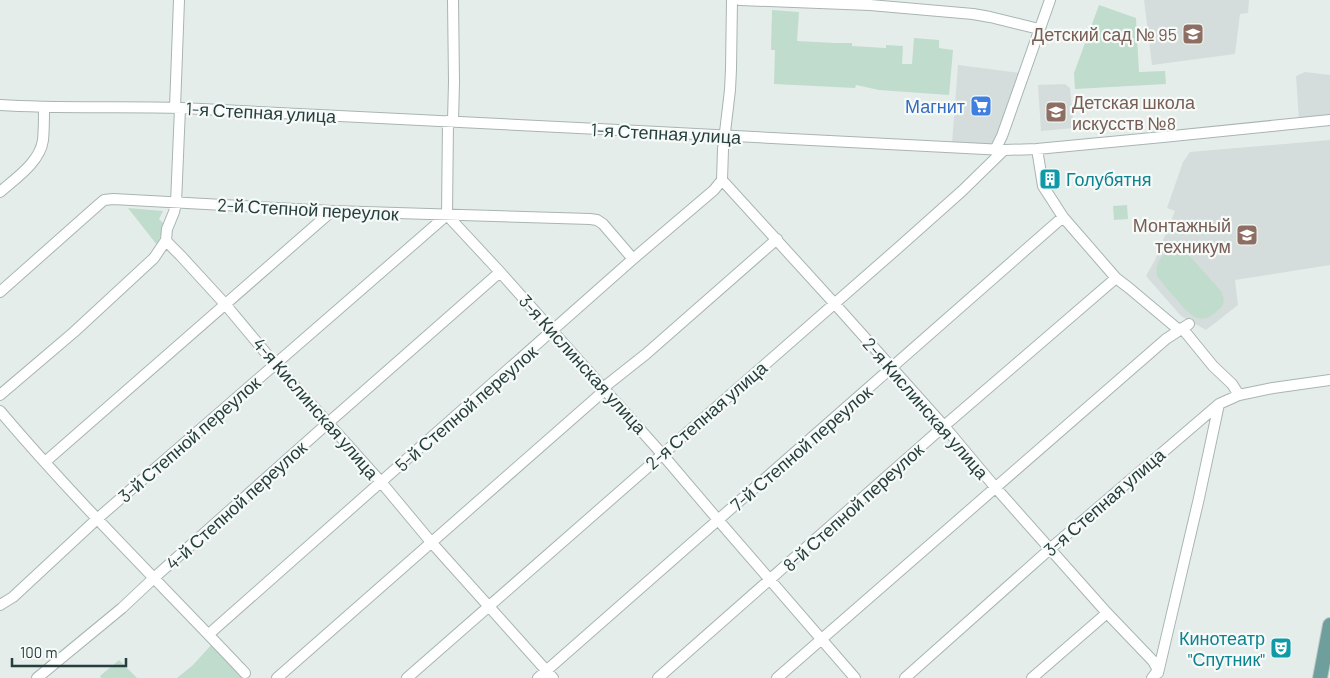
<svg xmlns="http://www.w3.org/2000/svg" width="1330" height="678" viewBox="0 0 1330 678" font-family="Barlow,sans-serif">
  <style>
    .built { fill: #d4dddb }
    .green { fill: #c0dccd }
    .lines { fill: none; stroke-linecap: round; stroke-linejoin: round }
    .minor-casing { stroke: #a8b5b3; stroke-width: 12 }
    .major-casing { stroke: #c2c9c8; stroke-width: 16 }
    .minor { stroke: #fff; stroke-width: 10 }
    .major { stroke: #6e9f9c; stroke-width: 14 }
    .labels { text-anchor: middle; dominant-baseline: central; stroke-width: 4.5; stroke-linejoin: round; paint-order: stroke }
    .education-label { font-size: 18px; fill: #785e54; stroke: #f6faf9; text-anchor: end }
    .shop-label { font-size: 18px; fill: #366cbe; stroke: #f6faf9; text-anchor: end }
    .street-label { font-size: 18px; fill: #263e3c; stroke: #f6faf9 }
    .culture-label { font-size: 18px; fill: #0d838f; stroke: #f6faf9; text-anchor: start }
  </style>
  <rect width="100%" height="100%" fill="#e5edeb"/>
  <!-- built -->
  <path class="built" d="M1144 0H1249L1248 13 1240 14 1235 54 1152 65Z
    M958 65 1020 73 999 131 991 144 952 143Z
    M1305 72 1330 75V117L1299 120 1296 76Z
    M1065 84 1070 88 1074 128 1041 131 1038 85Z
    M1330 140V265L1235 280 1238 305 1206 330 1181 316 1146 276 1155 260 1175 211 1167 208 1183 162 1190 152Z"/>
  <!-- green -->
  <path class="green" d="M1099 5 1136 18 1139 72 1165 71 1166 84 1075 89 1074 73Z
    M772 10 799 12 797 41 835 43H852V46L886 48V45L903 46 902 64H912L914 38 939 40V48L953 50 949 95 879 90 856 85 855 88 774 84 775 50H771Z
    M1127 205 1128 219 1114 220 1113 206Z
    M128 208 163 211 159 219 165 225 157 245Z
    M1173 250 1187 253 1221 291C1225 300 1225 305 1217 311 1200 328 1188 313 1177 300 1170 292 1163 284 1157 276 1155 262 1161 255 1173 250Z
    M212 644 243 678H177L193 665Z
    M119 660 137 678H101L100 676Z"/>
  <g class="lines">
    <!-- minor casing -->
    <g class="minor-casing">
      <path id="minor" d="M732 0 731 69 730 90 723 149 722 180 834 303 944 426 995 487 1107 613 1153 661 1158 670 1152 678
        M740 0 870 5 973 14 990 17 1039 29
        M0 105C61 109 121 106 182 108 456 120 730 137 1004 150L1037 149 1163 137 1330 120
        M175 108 179 0
        M180 108 176 203 174 212 167 229 166 240 169 244 181 256 225 304 275 364 381 482 431 542 553 678
        M448 121 447 215 500 272 662 454 719 521 855 678
        M453 121 454 82 453 0
        M1037 149 1043 186 1063 217 1116 278 1129 288 1179 330
        M995 150 1002 136 1050 0
        M0 192C16 178 40 162 43 140 44 130 44 118 44 108
        M0 292 97 206 104 200 113 199 332 211 590 219 597 220 603 224 633 259
        M1182 328 1213 366 1232 384 1239 395
        M603 388 646 354 777 239
        M0 395 74 332 154 258 166 240
        M0 411C77 502 163 586 245 673
        M45 462 332 211
        M0 605 13 597 97 519 447 215
        M209 634 633 259 714 190 722 180
        M1158 673 1199 498 1219 404
        M37 678 122 608 155 577 328 423 500 272
        M277 678 605 390
        M407 678 898 248 962 191 1004 150
        M538 678 1063 217
        M658 678 944 426 1116 278
        M777 678 1166 339 1189 324
        M905 678 1051 548 1219 404 1239 395 1273 388 1330 380
        M1032 678 1107 613"/>
    </g>
    <!-- major casing -->
    <g class="major-casing">
      <path id="major" d="M1320 678 1330 625"/>
    </g>
    <!-- minor -->
    <use href="#minor" class="minor"/>
    <!-- major -->
    <use href="#major" class="major"/>
  </g>
  <!-- icons -->
  <defs>
    <g id="school-square" transform="scale(1.125)"><rect x="-9" y="-9" width="18" height="18" rx="4" fill="#8d6e63" stroke="#f6faf9"/><path d="M0-5L7-2L0 1L-7-2ZM-4 1L0 2.5L4 1V4Q0 6-4 4Z" fill="#fff"/></g>
    <g id="supermarket-square" transform="scale(1.125)"><rect x="-9" y="-9" width="18" height="18" rx="4" fill="#3f7fe0" stroke="#f6faf9"/><path d="M-6-5.5h2.5l.6 2H6L4.5 2H-2.5L-4.4-4H-6ZM-1.5 3.2a1.3 1.3 0 1 0 .1 0ZM3 3.2a1.3 1.3 0 1 0 .1 0Z" fill="#fff"/></g>
    <g id="building-square" transform="scale(1.125)"><rect x="-9" y="-9" width="18" height="18" rx="4" fill="#0f9aa8" stroke="#f6faf9"/><path d="M-4-6H4V6H1V3H-1V6H-4ZM-2.5-4.3h1.7v1.8h-1.7ZM.8-4.3h1.7v1.8H.8ZM-2.5-1h1.7V.8h-1.7ZM.8-1h1.7V.8H.8Z" fill="#fff"/></g>
    <g id="university-square" transform="scale(1.125)"><rect x="-9" y="-9" width="18" height="18" rx="4" fill="#8d6e63" stroke="#f6faf9"/><path d="M0-5L7-2L0 1L-7-2ZM-4 1L0 2.5L4 1V4Q0 6-4 4Z" fill="#fff"/></g>
    <g id="theatre-square" transform="scale(1.125)"><rect x="-9" y="-9" width="18" height="18" rx="4" fill="#0f9aa8" stroke="#f6faf9"/><path d="M-5-5.5Q0-4 5-5.5V0Q5 5 0 6Q-5 5-5 0ZM-3.3-2.5H-1v1.5H-3.3ZM1-2.5H3.3v1.5H1ZM-2.8 1Q0 5.5 2.8 1Z" fill="#fff"/></g>
  </defs>
  <g fill-rule="evenodd">
    <use href="#school-square" x="1193" y="34"/>
    <use href="#supermarket-square" x="981" y="106"/>
    <use href="#school-square" x="1056" y="112"/>
    <use href="#building-square" x="1050" y="179"/>
    <use href="#university-square" x="1247" y="235"/>
    <use href="#theatre-square" x="1281" y="648"/>
  </g>
  <g class="labels">
    <!-- education labels -->
    <g class="education-label">
      <text x="1177" y="34">Детский сад № 95</text>
      <text x="1072" y="102" text-anchor="start">Детская школа<tspan x="1072" dy="21">искусств №8</tspan></text>
      <text x="1231" y="225">Монтажный<tspan x="1231" dy="21">техникум</tspan></text>
    </g>
    <!-- shop labels -->
    <g class="shop-label">
      <text x="965" y="106">Магнит</text>
    </g>
    <!-- street labels -->
    <g class="street-label">
      <text transform="translate(261 112) rotate(3)">1-я Степная улица</text>
      <text transform="translate(666 133) rotate(3)">1-я Степная улица</text>
      <text transform="translate(308 209) rotate(3)">2-й Степной переулок</text>
      <text transform="translate(583 364) rotate(48)">3-я Кислинская улица</text>
      <text transform="translate(316 408) rotate(49)">4-я Кислинская улица</text>
      <text transform="translate(466 408) rotate(-41)">5-й Степной переулок</text>
      <text transform="translate(926 408) rotate(49)">2-я Кислинская улица</text>
      <text transform="translate(706 415) rotate(-41)">2-я Степная улица</text>
      <text transform="translate(189 439) rotate(-41)">3-й Степной переулок</text>
      <text transform="translate(801 448) rotate(-41)">7-й Степной переулок</text>
      <text transform="translate(1104 502) rotate(-41)">3-я Степная улица</text>
      <text transform="translate(236 505) rotate(-42)">4-й Степной переулок</text>
      <text transform="translate(853 507) rotate(-42)">8-й Степной переулок</text>
    </g>
    <!-- culture labels -->
    <g class="culture-label">
      <text x="1066" y="179">Голубятня</text>
      <text x="1265" y="638" text-anchor="end">Кинотеатр<tspan x="1265" dy="21">"Спутник"</tspan></text>
    </g>
  </g>
  <!-- scale -->
  <path d="M12 658v8h114v-8" fill="none" stroke="#263e3c" stroke-width="2.5"/>
  <text x="20" y="658" font-size="15" fill="#263e3c" stroke="#f6faf9" stroke-width="4" paint-order="stroke">100 m</text>
</svg>
